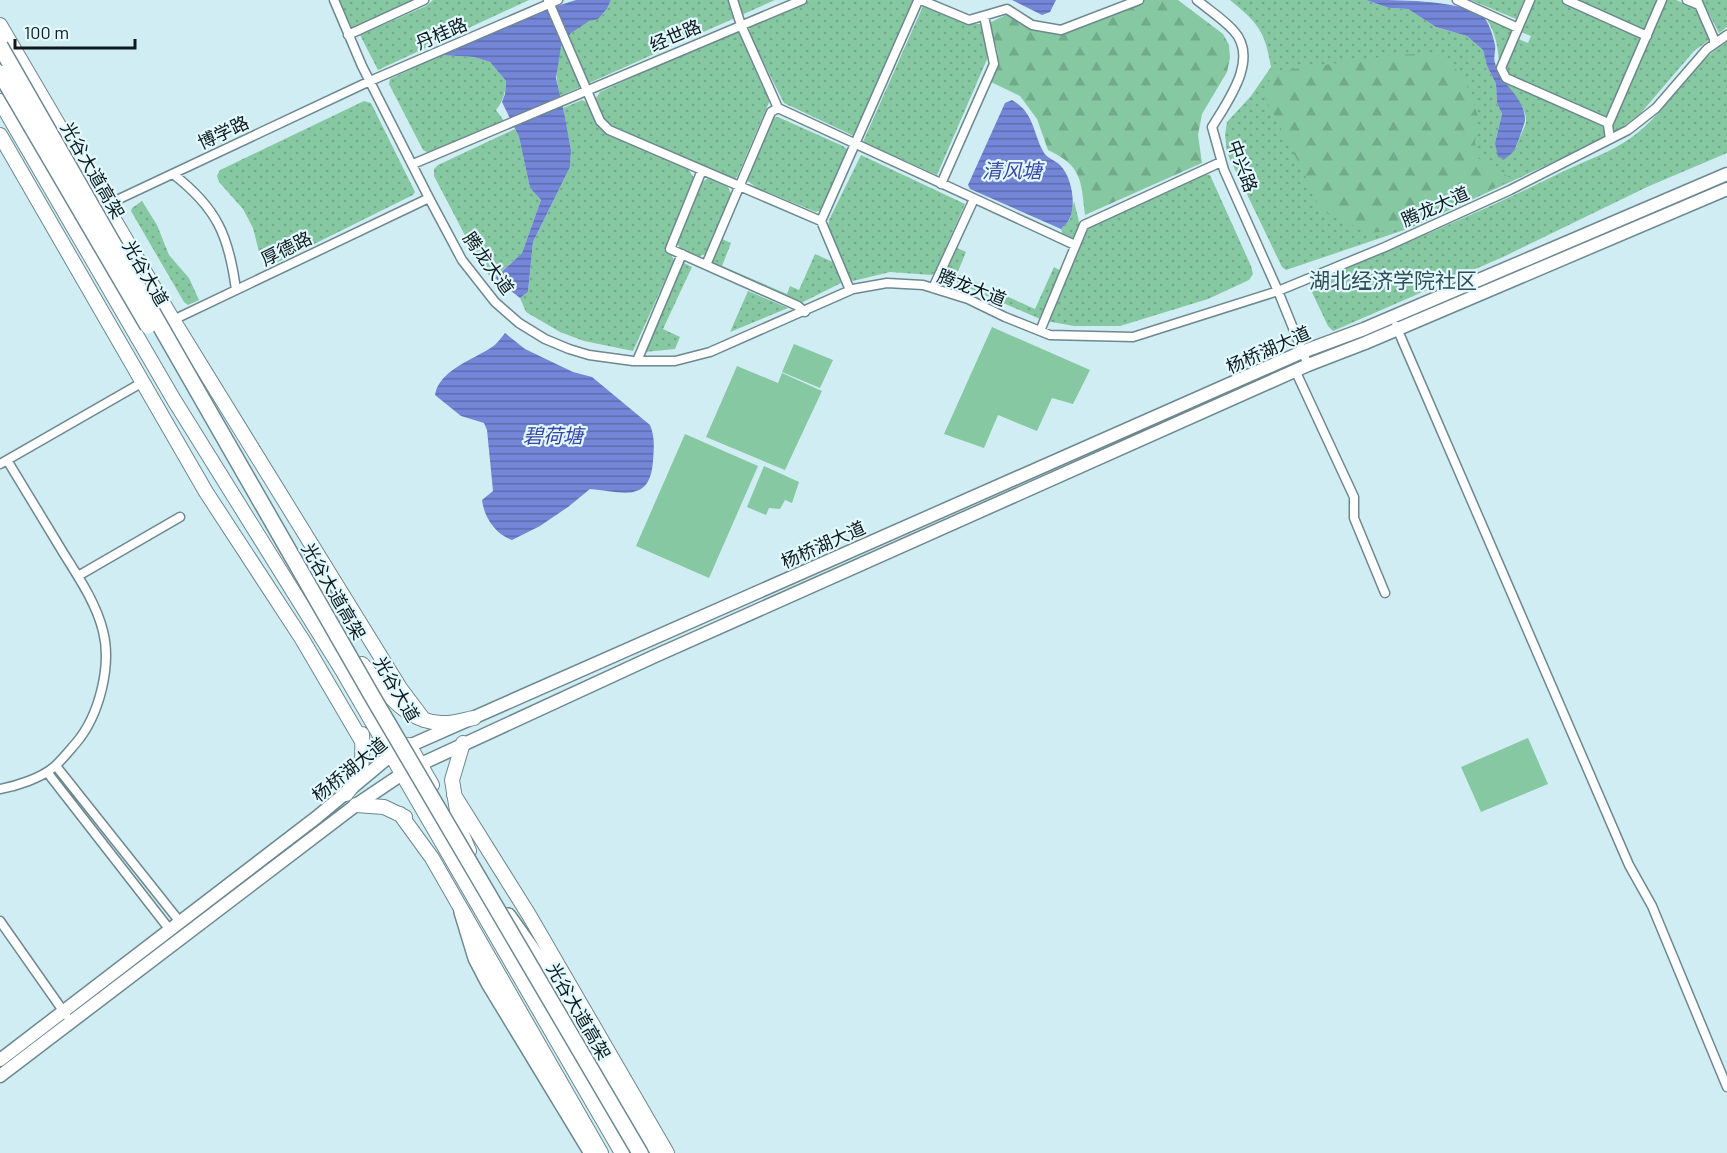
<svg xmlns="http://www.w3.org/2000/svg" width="1727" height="1153" viewBox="0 0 1727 1153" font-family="Barlow,'Noto Sans SC',sans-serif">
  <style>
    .grass { fill: url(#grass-dots) }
    .forest { fill: url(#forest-firs) }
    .garden { fill: #86c8a1 }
    .water { fill: url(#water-rules) }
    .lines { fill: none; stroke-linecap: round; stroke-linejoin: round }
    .street-casing { stroke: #6d888f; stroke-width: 11 }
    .secondary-casing { stroke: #6d888f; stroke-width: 15 }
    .primary-casing { stroke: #6d888f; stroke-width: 16 }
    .highway-casing { stroke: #6d888f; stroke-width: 18 }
    .street { stroke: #fff; stroke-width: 8 }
    .secondary { stroke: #fff; stroke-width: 12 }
    .primary { stroke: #fff; stroke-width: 14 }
    .highway { stroke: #fff; stroke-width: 15 }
    .highway-bridge-casing { stroke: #6d888f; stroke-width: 18; stroke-linecap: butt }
    .highway-bridge { stroke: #fff; stroke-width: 15 }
    .labels { text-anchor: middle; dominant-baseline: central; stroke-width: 4.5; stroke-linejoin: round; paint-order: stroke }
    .street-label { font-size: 18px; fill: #0e191b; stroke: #e2f9ff }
    .water-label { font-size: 20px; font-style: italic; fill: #3a45a5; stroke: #e2f9ff }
    .quarter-label { font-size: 21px; fill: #344d54; stroke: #e2f9ff }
  </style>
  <defs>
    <pattern id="grass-dots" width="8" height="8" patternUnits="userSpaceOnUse" patternTransform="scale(1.5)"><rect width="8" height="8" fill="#86c8a1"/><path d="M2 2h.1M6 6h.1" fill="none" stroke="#72ab8a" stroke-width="1.8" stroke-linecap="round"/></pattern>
    <pattern id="forest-firs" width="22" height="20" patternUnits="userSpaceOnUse" patternTransform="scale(1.5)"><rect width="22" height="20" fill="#86c8a1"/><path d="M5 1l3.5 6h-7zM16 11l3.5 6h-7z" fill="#72ab8a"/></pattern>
    <pattern id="water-rules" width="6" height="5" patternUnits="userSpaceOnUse" patternTransform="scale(1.5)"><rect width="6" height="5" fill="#7486d7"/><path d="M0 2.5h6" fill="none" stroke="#5e6dae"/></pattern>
  </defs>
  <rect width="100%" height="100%" fill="#d0edf4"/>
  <!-- grass -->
  <path class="grass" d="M338 0H413L352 28Z
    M433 0H529L378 70 360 35 426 6Z
    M611 0H775L560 96C552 65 557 36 589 21 603 15 605 15 611 0Z
    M809 0H915L854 136 784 103 750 36 749 25Z
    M1230 0H1366L1389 8 1408 9 1436 27 1467 36 1483 50 1487 66 1496 84 1497 103 1502 114 1495 143 1516 148C1518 139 1525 128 1526 122 1527 106 1511 92 1503 80L1608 123 1647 36 1573 0H1676L1695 8 1709 40 1694 51 1640 114 1610 136 1410 228 1286 270 1282 267 1227 153 1225 135 1227 122 1251 96 1271 67C1265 31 1258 23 1230 0Z
    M1471 0H1524L1516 19Z
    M1532 0H1561L1643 38 1607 120 1498 71 1514 37 1528 43 1531 36 1518 31Z
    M1702 0H1727V27L1719 33Z
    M923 6 968 24H982L988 57 937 175 863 142Z
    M1484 15 1513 28 1499 62C1498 44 1494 29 1484 15Z
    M738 30 770 100 737 177 733 180 610 126 605 121 595 100 600 92Z
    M1727 42V153L1647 187 1503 257 1333 331 1328 326 1309 286 1311 281C1396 248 1480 213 1562 172 1582 162 1604 155 1623 143 1666 118 1685 67 1727 42Z
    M441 55 474 57 490 62 506 81C505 93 504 100 496 110L504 121 429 153 423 150 389 84 390 79Z
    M582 100 586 102 598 124 613 136 688 169 695 179 667 247 674 260 671 267 633 351 584 341 560 332 526 312 520 298 528 292 533 242 570 167 571 149 563 108Z
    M364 101 371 103 415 192 413 195 280 261 272 263 265 260 259 252 253 228 243 209 219 182 217 176 220 170Z
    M778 117 843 146 848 150 822 210 816 212 811 210 757 188 745 179 771 118Z
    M515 129 519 137 530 188 541 200 522 253 493 279 482 268 434 176V169L438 165Z
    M861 155 965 204 935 272 932 275 890 272 853 281 847 276 828 229 829 220Z
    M1205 174 1210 175 1251 266 1253 274 1249 280 1208 299 1120 326H1074L1046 321 1086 228Z
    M708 178 727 186 732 195 706 254 700 256C691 253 677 251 677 240L701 183Z
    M142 201 157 225 169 255 189 278 199 300 188 305 184 302 131 211 132 208Z
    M1074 201 1080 226 1075 237 1072 238 1063 235 1061 229 1070 219Z
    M722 239 731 243 722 266 787 294 790 286 799 290 815 254 835 263 841 283 799 304 712 263Z
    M957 248 966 252 957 274 1035 309 1054 267 1061 271 1040 319 944 277Z
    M682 262 692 267 663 329 680 337 675 349 644 352Z
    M748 291 788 308 730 332Z"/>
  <!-- forest -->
  <path class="forest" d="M1144 0H1178L1223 34 1229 45 1230 58 1227 72 1202 114 1198 135 1202 163 1085 215C1081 180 1082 166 1048 150L1037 119 1020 96 989 81C1003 54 998 51 987 24L1010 13 1026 26 1041 31 1061 34Z
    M1435 53 1463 75 1478 116 1475 142 1478 158 1512 179 1410 228 1370 233 1340 220 1320 209 1304 173 1264 96 1273 72 1396 55Z"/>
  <!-- garden -->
  <path class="garden" d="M992 327 1090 370 1073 404 1052 398 1037 431 998 415 984 448 944 434Z
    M794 344 833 360 820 388 782 372Z
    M737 366 778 383 782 373 822 391 785 470 706 437Z
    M685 434 758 466 709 578 636 546Z
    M764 466 799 482 792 503 785 500 780 509 769 508 766 515 747 507Z
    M1528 738 1548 784 1481 812 1461 767Z"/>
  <!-- water -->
  <path class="water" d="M576 0H611L607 9 598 19 589 21 571 33 561 47 556 78 565 117 571 150 570 167 533 242 528 292 520 298 495 278 522 253 541 200 530 188 519 137 502 102 505 94 506 81 490 62 474 57 441 55 557 6Z
    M1012 0H1056L1050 12 1042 15Z
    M1366 0C1401 0 1449 0 1479 13 1488 18 1493 35 1495 45 1496 51 1493 58 1495 63 1500 84 1525 97 1525 119 1526 121 1516 147 1515 149 1513 153 1508 156 1505 159L1498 157 1495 143 1502 114 1497 103 1496 84 1487 66 1483 50 1467 36 1436 27 1408 9 1389 8Z
    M1012 100C1034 112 1033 133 1043 151 1046 158 1055 160 1060 165 1072 177 1076 204 1070 218 1068 222 1064 226 1061 229L970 189 968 185 1005 103Z
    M505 333 525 349 573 372 592 377 650 425C655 437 654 448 653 461 650 505 620 491 590 489L568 507 540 526 512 540C495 534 484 517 482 500L493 491 487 430 484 423 461 416 435 395C439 370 473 360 492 347 497 344 501 338 505 333Z"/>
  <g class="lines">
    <!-- street casing -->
    <g class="street-casing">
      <path id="street" d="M334 0 362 66 429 198 462 260 495 302 519 323 545 339 569 349 589 355 633 361H675L710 352 853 289 887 283 923 285 968 299 1005 317 1050 335 1133 337 1278 291 1385 247 1510 190 1628 130 1656 108 1707 49 1727 35
        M548 0 600 121 609 130 821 221
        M733 0 741 25 778 108 1075 245
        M921 0 969 20 1007 9 1032 25 1061 30 1139 0
        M1197 0C1209 10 1223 19 1233 30 1260 58 1228 101 1212 127L1224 170 1278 291 1308 365
        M1457 0 1518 28
        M1530 0 1501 68 1506 78 1608 123
        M1567 0 1647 36
        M1687 0 1699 5
        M1697 0 1714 39V44
        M348 35 424 0
        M1610 139 1608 125 1662 0
        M413 164 802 0
        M702 170 670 249 798 306 805 312
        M173 174C217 208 229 236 236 290
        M941 184 994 64 984 16
        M102 207 370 81 558 0
        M706 265 771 112 778 108
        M933 288 974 199
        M850 290 821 221 918 1H921
        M171 321 429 198
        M1396 326 1629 865 1652 906 1727 1087
        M1040 331 1084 225 1221 162
        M637 361 682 254
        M1295 370 1354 497V518L1385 593
        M0 464 143 382
        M78 576 180 517
        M56 766 180 922
        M47 772 170 930
        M0 789C17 786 41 778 54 767 62 760 69 751 76 743 99 716 112 666 103 631 96 603 79 578 64 554 45 523 26 491 7 460
        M0 921 66 1015"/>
    </g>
    <!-- secondary casing -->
    <g class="secondary-casing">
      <path id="secondary" d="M409 746 1302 352 1364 329 1727 174
        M0 1060 317 817 391 755
        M0 1076 356 805 402 774 421 764 655 656 1308 365 1365 343 1727 189"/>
    </g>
    <!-- primary casing -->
    <g class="primary-casing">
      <path id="primary" d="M0 25 173 320 400 688 424 720
        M0 101 174 400 342 670 622 1153
        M0 135 206 492 302 639 363 743
        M312 555 327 605
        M362 664C385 690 403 721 441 723 452 724 463 720 474 718
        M463 743 452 780 460 829 469 851
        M409 745 432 785
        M346 794C364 772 363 763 362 734
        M454 795 529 915 667 1153
        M356 805 384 807 405 817
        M400 814 432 858 601 1153"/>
    </g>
    <!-- highway casing -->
    <g class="highway-casing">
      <path id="highway" d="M462 912 476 958 489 983 592 1153
        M508 916 555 982 659 1153"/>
    </g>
    <!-- street -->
    <use href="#street" class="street"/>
    <!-- secondary -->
    <use href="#secondary" class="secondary"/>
    <!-- primary -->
    <use href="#primary" class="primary"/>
    <!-- highway -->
    <use href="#highway" class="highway"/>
    <!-- highway-bridge casing -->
    <g class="highway-bridge-casing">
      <path id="highway-bridge" d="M0 46 372 696 640 1153
        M0 73 148 326"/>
    </g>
    <!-- highway-bridge -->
    <use href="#highway-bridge" class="highway-bridge"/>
  </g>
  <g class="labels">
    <!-- street labels -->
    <g class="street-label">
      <text transform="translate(441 33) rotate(-23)">丹桂路</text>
      <text transform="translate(675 35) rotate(-23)">经世路</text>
      <text transform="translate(223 132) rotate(-25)">博学路</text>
      <text transform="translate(1243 166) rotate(70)">中兴路</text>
      <text transform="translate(93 170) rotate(60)">光谷大道高架</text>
      <text transform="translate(1435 206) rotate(-24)">腾龙大道</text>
      <text transform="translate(286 248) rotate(-26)">厚德路</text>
      <text transform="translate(489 263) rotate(54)">腾龙大道</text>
      <text transform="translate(146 273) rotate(60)">光谷大道</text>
      <text transform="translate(972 287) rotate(21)">腾龙大道</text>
      <text transform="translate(1268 349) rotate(-24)">杨桥湖大道</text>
      <text transform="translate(823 544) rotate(-24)">杨桥湖大道</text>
      <text transform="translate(334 591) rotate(60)">光谷大道高架</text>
      <text transform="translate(397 689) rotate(60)">光谷大道</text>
      <text transform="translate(349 769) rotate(-39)">杨桥湖大道</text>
      <text transform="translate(579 1011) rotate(60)">光谷大道高架</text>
    </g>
    <!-- water labels -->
    <g class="water-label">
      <text x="1012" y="170">清风塘</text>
      <text x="553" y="435">碧荷塘</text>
    </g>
    <!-- quarter labels -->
    <g class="quarter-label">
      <text x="1393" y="279">湖北经济学院社区</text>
    </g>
  </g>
  <!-- scale -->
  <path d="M15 39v9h120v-9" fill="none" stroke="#0e191b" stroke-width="3"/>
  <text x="24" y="39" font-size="18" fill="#0e191b" stroke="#e2f9ff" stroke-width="4.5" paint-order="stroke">100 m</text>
</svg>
